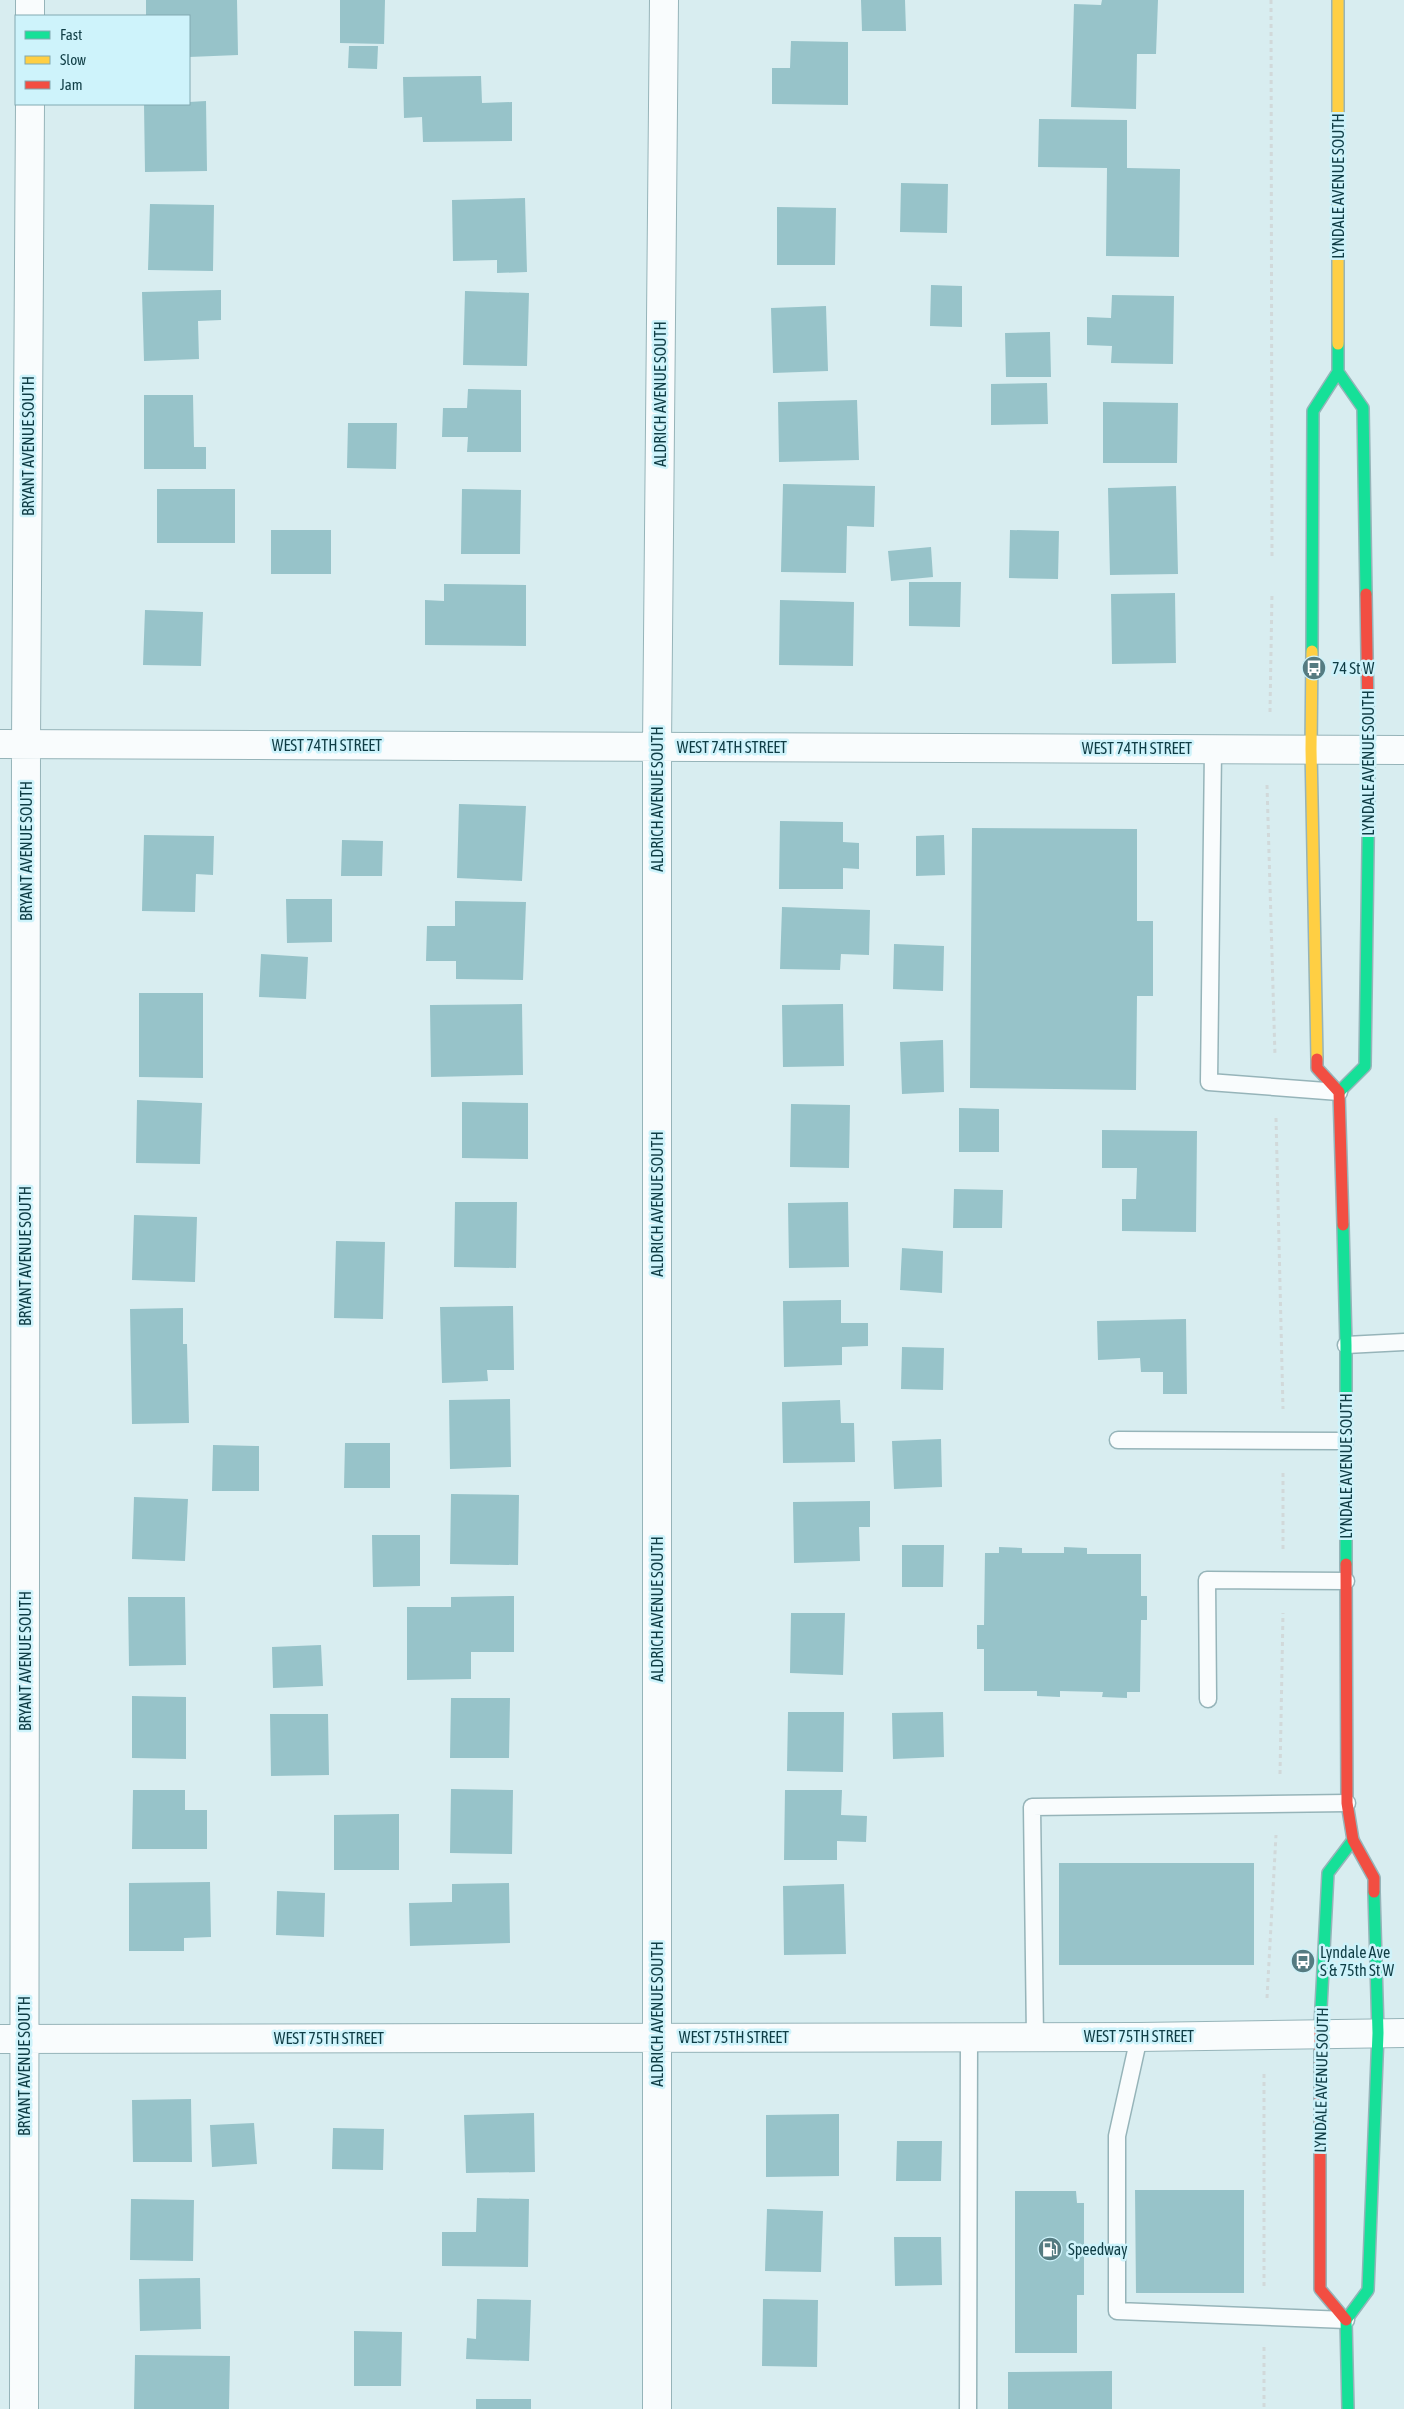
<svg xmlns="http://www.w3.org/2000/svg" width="1404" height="2409" viewBox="0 0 1404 2409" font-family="'Asap Condensed',sans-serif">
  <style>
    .building { fill: #97c3c9 }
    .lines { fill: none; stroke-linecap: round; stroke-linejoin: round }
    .lane-casing { stroke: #96b4b9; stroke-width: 19 }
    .street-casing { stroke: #96b4b9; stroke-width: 30 }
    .fast-casing { stroke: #96b4b9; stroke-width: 14 }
    .slow-casing { stroke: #96b4b9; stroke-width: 14 }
    .jam-casing { stroke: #96b4b9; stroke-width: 14 }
    .path { stroke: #d1d9da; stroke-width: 3; stroke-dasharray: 4 4; stroke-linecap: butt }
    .lane { stroke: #f9fcfd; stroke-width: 16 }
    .street { stroke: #f9fcfd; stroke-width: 28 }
    .fast { stroke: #16e098; stroke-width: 11 }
    .slow { stroke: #ffcf43; stroke-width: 11 }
    .jam { stroke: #f24e42; stroke-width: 11 }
    .labels { text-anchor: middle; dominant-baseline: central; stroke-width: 5; stroke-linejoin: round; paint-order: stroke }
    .street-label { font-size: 16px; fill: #0f3d45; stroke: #cef3fb }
    .poi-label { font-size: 16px; fill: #0f3d45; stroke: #cef3fb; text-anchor: start }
  </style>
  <rect width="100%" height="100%" fill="#d8edf0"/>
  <!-- building -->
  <path class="building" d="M146 0H237L238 55 189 57V16H146Z
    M340 0H385L384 44 340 43Z
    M861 0H905L906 31H862Z
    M1102 0H1158L1156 54H1137L1136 109 1071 107 1074 4 1101 5Z
    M791 41 848 42V105L772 104V68H790Z
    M349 46H378L377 69 348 68Z
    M481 76 482 103 512 102V141L423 142 422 117 404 118 403 77Z
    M206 101 207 171 145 172 144 104H189V102Z
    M1039 119 1127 120V168L1180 169 1179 257 1106 256 1107 168 1038 167Z
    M901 183 948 184 947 233 900 232Z
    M525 198 527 272 497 273V260L453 261 452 200Z
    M150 204 214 205 213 271 148 270Z
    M777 207 836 208 835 265H777Z
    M931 285 962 286V327L930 326Z
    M221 290V320L198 321 199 359 144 361 142 292Z
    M465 291 529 293 527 366 463 365Z
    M1112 295 1174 296 1173 364 1111 363 1112 346 1087 345V317L1111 318Z
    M826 306 828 371 773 373 771 308Z
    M1050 332 1051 377H1006L1005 333Z
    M1047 383 1048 424 991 425V384Z
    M468 389 521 390V452H467L468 437H442L443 408H467Z
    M144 395H193L194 447H206V469H144Z
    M857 400 859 460 779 462 778 402Z
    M1103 402 1178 403 1177 463H1103Z
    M348 423H397L396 469 347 468Z
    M783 484 875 486 874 527 847 526 846 573 781 572Z
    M1176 486 1178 574 1110 575 1108 488Z
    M157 489H235V543H157Z
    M462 489 521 490 520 554H461Z
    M271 530H331V574H271Z
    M1010 530 1059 531 1058 579 1009 578Z
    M931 547 933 577 891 581 888 551Z
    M909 582H961L960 627 909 626Z
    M444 584 526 585V646L425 645V600L444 601Z
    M1175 593 1176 663 1112 664 1111 594Z
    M780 600 854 602 853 666 779 665Z
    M145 610 203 612 201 666 143 665Z
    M459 804 526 806 522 881 457 878Z
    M780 821 843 822V842L859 843V869L843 868V889H779Z
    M972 828 1137 829V921H1153V996H1137L1136 1090 970 1088Z
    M144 835 214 836 213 875 196 874 195 912 142 911Z
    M944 835 945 875 916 876V836Z
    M342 840 383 841 382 876H341Z
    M286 899H332V942L287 943Z
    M455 901 526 902 523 980 456 979V961H426L427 926H455Z
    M782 907 870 910 869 955 841 954 840 970 780 969Z
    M894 944 944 946 943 991 893 989Z
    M261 954 308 957 306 999 259 997Z
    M139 993H203V1078L139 1077Z
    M522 1004 523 1075 431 1077 430 1005Z
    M843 1004 844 1066 783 1067 782 1005Z
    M943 1040 944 1092 902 1094 900 1042Z
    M137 1100 202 1103 200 1164 136 1163Z
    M462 1102 528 1103V1159L462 1158Z
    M791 1104 850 1105 849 1168 790 1167Z
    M959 1108 999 1109V1152H959Z
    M1102 1130 1197 1131 1196 1232 1122 1231V1199H1136L1137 1168H1102Z
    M954 1189 1003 1190 1002 1228H953Z
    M455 1202H517L516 1268 454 1267Z
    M848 1202 849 1267 789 1268 788 1203Z
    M134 1215 197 1217 195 1282 132 1280Z
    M336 1241 385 1242 383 1319 334 1318Z
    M902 1248 943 1251 942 1293 900 1290Z
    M841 1300V1323H868V1346L842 1347V1365L784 1367 783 1301Z
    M513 1306 514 1370H487L488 1381 442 1383 440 1307Z
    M183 1308V1344H187L189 1423 132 1424 130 1309Z
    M1186 1319 1187 1394H1163V1372H1141L1140 1358 1098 1360 1097 1321Z
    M902 1347 944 1348 943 1390 901 1389Z
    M510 1399 511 1467 450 1469 449 1400Z
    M840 1400 841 1423H854L855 1462 783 1463 782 1402Z
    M941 1439 942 1487 894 1489 892 1441Z
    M345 1443H390V1488H344Z
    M213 1445 259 1446V1491H212Z
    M451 1494 519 1495 518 1565 450 1564Z
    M134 1497 188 1499 185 1561 132 1559Z
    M870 1501V1527H859L860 1561 794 1563 793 1502Z
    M372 1535H420V1586L373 1587Z
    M902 1545H944L943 1587H902Z
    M999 1547 1022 1548V1553H1064V1547L1087 1548V1554H1141V1596H1147V1620H1141L1140 1692H1127V1698L1102 1697 1103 1692 1060 1691V1697L1037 1696V1691H984V1649H977V1625H984L985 1553H999Z
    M514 1596V1652H471V1679L407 1680V1607H451V1597Z
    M128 1597H185L186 1665 129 1666Z
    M791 1613H845L843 1675 790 1673Z
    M321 1645 323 1686 273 1688 272 1647Z
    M132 1696 186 1697V1759L132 1758Z
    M451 1698H510L509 1758H450Z
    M788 1712H844L843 1772 787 1771Z
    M943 1712 944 1757 893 1759 892 1713Z
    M270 1714H328L329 1775 271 1776Z
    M451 1789 513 1790 512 1854 450 1853Z
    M133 1790H185V1810H207V1849H132Z
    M785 1790H842L841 1815 867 1816 866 1842 837 1841V1860H784Z
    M399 1814V1870H334V1815Z
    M1059 1863H1254V1965H1059Z
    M210 1882 211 1937 184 1938V1951H129V1883Z
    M509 1883 510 1943 410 1946 409 1903 452 1902V1884Z
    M844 1884 846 1954 784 1955 783 1886Z
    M277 1891 325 1893 324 1937 276 1935Z
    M191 2099 192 2162H133L132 2100Z
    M534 2113 535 2172 466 2173 464 2115Z
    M839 2114V2176L766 2177V2115Z
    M254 2123 257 2164 212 2167 210 2125Z
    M333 2128 384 2129 383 2170 332 2169Z
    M897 2141H942L941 2181H896Z
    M1135 2190H1244V2293H1136Z
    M1015 2191H1076L1077 2203H1084V2295H1077V2353H1015Z
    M477 2198 529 2199 528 2267 442 2266V2232H476Z
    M131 2199 194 2200 193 2261 130 2260Z
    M767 2209 823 2211 821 2272 765 2271Z
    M894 2237H941L942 2285 895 2286Z
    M200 2278 201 2329 140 2331 139 2279Z
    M477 2299 531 2300 529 2361 466 2359 467 2338 476 2339Z
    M763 2299 818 2300 817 2367 762 2366Z
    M354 2331 402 2332 401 2386H354Z
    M135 2355 230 2356 229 2409H134Z
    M1112 2371V2409H1008V2372Z
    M476 2399H531V2409H476Z"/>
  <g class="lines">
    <!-- lane casing -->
    <g class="lane-casing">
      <path id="lane" d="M1213 749 1209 1082 1339 1092
        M1346 1345 1404 1342
        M1118 1440 1345 1441
        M1208 1699 1207 1580 1346 1581
        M1035 2037 1032 1807 1347 1803
        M1139 2037 1117 2136V2311L1346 2320
        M968 2409 969 2037"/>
    </g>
    <!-- street casing -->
    <g class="street-casing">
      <path id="street" d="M30 16V0
        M0 744 1404 750
        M0 2039 1139 2037 1404 2033
        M24 2409 26 744 30 104
        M657 2409V746L664 0"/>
    </g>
    <!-- fast casing -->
    <g class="fast-casing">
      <path id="fast" d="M1338 372 1363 408 1366 594
        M1312 651 1313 411 1338 372V344
        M1339 1092 1365 1066 1369 774
        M1343 1225 1346 1345V1564
        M1320 2027 1328 1873 1353 1840
        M1348 2409 1346 2320 1368 2290 1378 2033 1374 1892"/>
    </g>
    <!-- slow casing -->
    <g class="slow-casing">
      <path id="slow" d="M1338 0V344
        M1312 651 1311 749 1317 1059"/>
    </g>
    <!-- jam casing -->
    <g class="jam-casing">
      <path id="jam" d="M1366 594 1369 774
        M1317 1059V1068L1339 1092 1343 1225
        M1346 1564 1347 1803 1353 1840 1374 1878V1892
        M1320 2027V2289L1346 2320"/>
    </g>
    <!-- path -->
    <path class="path" d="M1271 0 1272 557
      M1270 712 1272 593
      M1267 785 1275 1056
      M1276 1118 1283 1409
      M1283 1549V1473
      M1280 1774 1283 1613
      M1267 1998 1276 1835
      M1264 2286V2072
      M1264 2347V2409"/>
    <!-- lane -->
    <use href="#lane" class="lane"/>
    <!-- street -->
    <use href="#street" class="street"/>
    <!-- fast -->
    <use href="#fast" class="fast"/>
    <!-- slow -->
    <use href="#slow" class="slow"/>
    <!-- jam -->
    <use href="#jam" class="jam"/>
  </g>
  <!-- icons -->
  <defs>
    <g id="bus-disc" transform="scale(1.25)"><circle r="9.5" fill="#557b81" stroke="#cef3fb"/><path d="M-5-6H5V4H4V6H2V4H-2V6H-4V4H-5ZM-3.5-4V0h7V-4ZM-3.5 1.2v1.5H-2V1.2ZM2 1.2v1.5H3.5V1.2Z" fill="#fff"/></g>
    <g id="fuel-disc" transform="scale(1.25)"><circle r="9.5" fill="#557b81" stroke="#cef3fb"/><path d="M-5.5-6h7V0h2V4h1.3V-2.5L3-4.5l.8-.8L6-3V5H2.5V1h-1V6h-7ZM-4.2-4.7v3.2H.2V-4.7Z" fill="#fff"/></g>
  </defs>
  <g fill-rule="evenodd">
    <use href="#bus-disc" x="1314" y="668"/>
    <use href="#bus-disc" x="1303" y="1961"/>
    <use href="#fuel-disc" x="1050" y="2249"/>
  </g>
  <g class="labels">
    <!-- street labels -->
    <g class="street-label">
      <text transform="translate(1338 186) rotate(-90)">LYNDALE AVENUE SOUTH</text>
      <text transform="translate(660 394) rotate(-90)">ALDRICH AVENUE SOUTH</text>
      <text transform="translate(28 446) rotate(-90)">BRYANT AVENUE SOUTH</text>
      <text x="327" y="745">WEST 74TH STREET</text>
      <text x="732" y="747">WEST 74TH STREET</text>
      <text x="1137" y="748">WEST 74TH STREET</text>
      <text transform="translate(1368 763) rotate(-90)">LYNDALE AVENUE SOUTH</text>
      <text transform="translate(657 799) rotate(-90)">ALDRICH AVENUE SOUTH</text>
      <text transform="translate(26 851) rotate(-90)">BRYANT AVENUE SOUTH</text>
      <text transform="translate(657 1204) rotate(-90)">ALDRICH AVENUE SOUTH</text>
      <text transform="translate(25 1256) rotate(-90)">BRYANT AVENUE SOUTH</text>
      <text transform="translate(1346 1466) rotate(-90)">LYNDALE AVENUE SOUTH</text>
      <text transform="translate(657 1609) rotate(-90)">ALDRICH AVENUE SOUTH</text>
      <text transform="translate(25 1661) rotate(-90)">BRYANT AVENUE SOUTH</text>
      <text transform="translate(657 2014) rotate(-90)">ALDRICH AVENUE SOUTH</text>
      <text x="1139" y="2036">WEST 75TH STREET</text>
      <text x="734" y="2037">WEST 75TH STREET</text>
      <text x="329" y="2038">WEST 75TH STREET</text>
      <text transform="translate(24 2066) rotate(-90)">BRYANT AVENUE SOUTH</text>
      <text transform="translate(1321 2080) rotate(-89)">LYNDALE AVENUE SOUTH</text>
    </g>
    <!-- poi labels -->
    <g class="poi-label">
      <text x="1332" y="668">74 St W</text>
      <text x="1320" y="1952">Lyndale Ave<tspan x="1320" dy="18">S &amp; 75th St W</tspan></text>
      <text x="1068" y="2249">Speedway</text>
    </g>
  </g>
  <!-- legend -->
  <rect x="15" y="15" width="175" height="90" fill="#cef3fb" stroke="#82aab2"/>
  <rect x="25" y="31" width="25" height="8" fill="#16e098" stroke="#82aab2"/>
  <text x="60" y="40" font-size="15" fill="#0f3d45">Fast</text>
  <rect x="25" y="56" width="25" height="8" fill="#ffcf43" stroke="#82aab2"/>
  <text x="60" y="65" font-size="15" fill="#0f3d45">Slow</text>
  <rect x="25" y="81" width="25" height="8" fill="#f24e42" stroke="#82aab2"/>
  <text x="60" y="90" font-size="15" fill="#0f3d45">Jam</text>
</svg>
